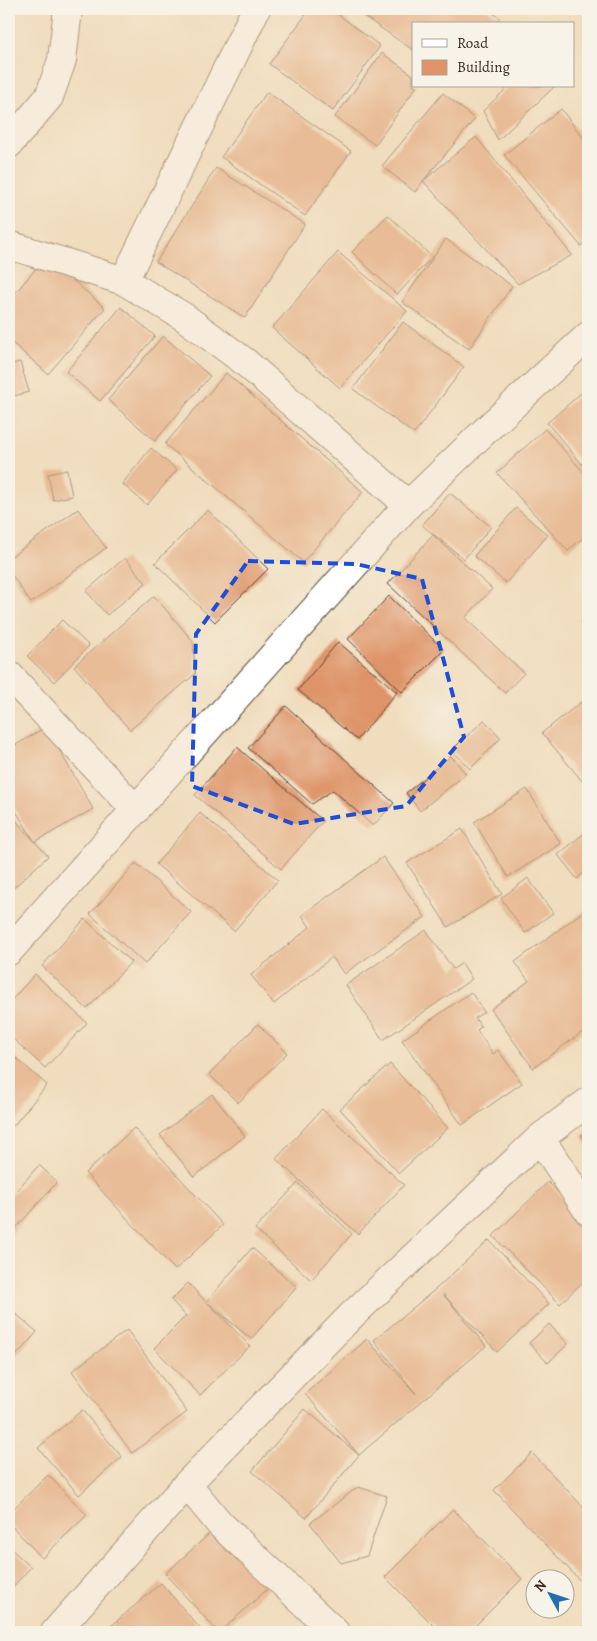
<svg xmlns="http://www.w3.org/2000/svg" width="597" height="1641" viewBox="0 0 597 1641" font-family="Alegreya,serif">
  <style>
    .building { fill: #de9467 }
    .lines { fill: none; stroke-linecap: round; stroke-linejoin: round }
    .minor-casing { stroke: #564536; stroke-width: 30 }
    .minor { stroke: #fff; stroke-width: 28 }
    .marked { fill: none; stroke: #1d4ed8; stroke-width: 4; stroke-dasharray: 10 6; stroke-linejoin: round }
  </style>
  <rect width="100%" height="100%" fill="#f7f3e8"/>
  <filter id="ink" filterUnits="userSpaceOnUse"><feTurbulence type="fractalNoise" baseFrequency=".02" numOctaves="2"/><feDisplacementMap in="SourceGraphic" scale="10" xChannelSelector="R" yChannelSelector="G"/><feConvolveMatrix kernelMatrix="1 2 1 2 8 2 1 2 1" color-interpolation-filters="sRGB"/></filter>
  <filter id="wash" filterUnits="userSpaceOnUse"><feTurbulence type="fractalNoise" baseFrequency=".0096" numOctaves="4" result="noise"/><feDisplacementMap in="SourceGraphic" scale="20" xChannelSelector="R" yChannelSelector="G"/><feGaussianBlur stdDeviation="1.12" result="paint"/><feColorMatrix in="noise" values="0 0 0 0 0 0 0 0 0 0 0 0 0 0 0 0 0 1.4 0 .05"/><feComposite in="paint" operator="in"/></filter>
  <g filter="url(#wash)">
    <rect width="100%" height="100%" fill="#f0ddbd"/>
    <g id="blocks">
      <!-- building -->
      <path class="building" d="M310 9H331L380 46 333 111 269 64Z
        M353 9H487L500 18 495 24H413V50Z
        M382 53 413 75V86H417L375 145 335 117Z
        M509 86H555L498 140 483 111Z
        M267 92 351 151 305 216 221 157Z
        M443 93 475 119 423 181 476 137 572 255 518 284 423 181 415 192 382 166Z
        M561 109 588 144V240L581 246 504 155Z
        M216 168 305 224 245 318 156 262Z
        M388 215 432 257 397 295 352 252Z
        M446 239 512 286 469 349 402 302Z
        M338 252 407 311 340 388 272 328Z
        M46 257 105 308 48 374 9 340V300Z
        M121 307 155 336 100 401 66 372Z
        M403 322 464 367 414 434 353 389Z
        M163 336 210 376 155 441 108 400Z
        M20 362 29 392 9 397V365Z
        M226 373 363 492 303 562 165 444Z
        M588 387V471L547 423Z
        M545 429 588 477V533L568 551 497 473Z
        M151 448 177 470 147 505 122 484Z
        M67 470 72 496 53 500 48 474Z
        M450 493 491 527 464 559 422 525Z
        M516 508 548 535 506 583 474 556Z
        M78 509 106 548 31 603 9 571V558Z
        M208 510 268 569 215 622 155 563Z
        M433 535 492 589 465 618 524 673 505 693 388 584Z
        M125 558 146 583 107 615 86 591Z
        M154 596 193 641 195 674 130 730 74 666Z
        M389 596 444 650 402 692 348 639Z
        M588 616V630L581 622Z
        M62 620 89 646 54 682 27 656Z
        M338 642 397 692 357 740 298 690Z
        M581 702 588 710V788L542 733Z
        M286 706 394 803 373 826 333 790 312 804 248 748Z
        M484 720 501 738 470 769 452 750Z
        M46 727 93 809 35 842 9 800V749Z
        M237 747 323 821 281 869 195 795Z
        M451 756 466 774 420 811 406 793Z
        M527 789 561 844 508 877 474 822Z
        M9 813 48 856 9 892Z
        M200 813 278 880 234 931 156 864Z
        M462 829 502 894 448 927 407 863Z
        M588 830V869L577 879 558 855Z
        M383 857 425 917 344 974 332 957 274 1004 251 975 310 927 302 915Z
        M136 863 191 912 145 964 90 914Z
        M528 878 553 913 525 933 501 898Z
        M588 908V1028L533 1068 491 1009 529 981 515 962Z
        M85 919 131 962 87 1009 42 966Z
        M426 930 453 969 462 963 472 979 383 1040 346 985Z
        M35 974 87 1023 45 1068 9 1035V1003Z
        M471 992 484 1012 475 1018 481 1027 477 1030 493 1054 498 1050 522 1083 462 1125 402 1040Z
        M258 1024 287 1053 238 1103 209 1074Z
        M9 1052 47 1085 9 1131Z
        M390 1064 448 1128 399 1173 340 1109Z
        M212 1094 245 1136 194 1177 160 1135Z
        M322 1109 404 1185 358 1234 276 1159Z
        M134 1128 223 1225 175 1270 85 1173Z
        M588 1130V1147L581 1135Z
        M39 1165 57 1182 9 1236V1199Z
        M548 1182 588 1224V1277L560 1304 493 1236Z
        M298 1183 352 1234 311 1280 255 1229Z
        M489 1240 549 1304 497 1352 443 1294 486 1346 359 1455 306 1518 252 1471 305 1409 359 1455 305 1394 367 1339 416 1394 374 1340 437 1288Z
        M252 1248 297 1287 251 1339 208 1303 250 1346 200 1395 154 1348 186 1316 171 1300 188 1283 206 1302Z
        M9 1308 37 1332 9 1364Z
        M549 1324 568 1344 548 1363 529 1343Z
        M127 1330 187 1412 132 1453 72 1371Z
        M82 1410 122 1457 79 1495 38 1448Z
        M532 1453 588 1512V1589L494 1490Z
        M48 1475 87 1515 42 1558 9 1523V1513Z
        M358 1487 387 1496 367 1556 341 1563 310 1523Z
        M453 1509 522 1579 469 1632H440L385 1577Z
        M220 1524 274 1583 220 1632H218L165 1574Z
        M9 1547 31 1567 9 1591Z
        M161 1583 203 1632H104Z
        M588 1625V1632H581Z"/>
    </g>
  </g>
  <g filter="url(#ink)">
    <use href="#blocks" fill-opacity="0" stroke="#564536" stroke-width="1"/>
    <g class="lines">
      <!-- minor casing -->
      <g class="minor-casing">
        <path id="minor" d="M9 144 49 97 62 60 68 9
          M9 245 124 281 184 317 245 362 408 505
          M124 281 256 9
          M9 675 136 810
          M9 951 408 505 487 429 588 336
          M540 1138 588 1211
          M187 1484 220 1524 335 1632
          M55 1632 187 1484 350 1317 540 1138 588 1102"/>
      </g>
      <!-- minor -->
      <use href="#minor" class="minor"/>
    </g>
  </g>
  <!-- marked area -->
  <path d="M0 0H597V1641H0ZM248 561 356 564 422 579 464 737 406 806 294 824 192 786 196 634Z" fill="#f0ddbd" fill-opacity=".55" fill-rule="evenodd"/>
  <path class="marked" d="M248 561 356 564 422 579 464 737 406 806 294 824 192 786 196 634Z"/>
  <!-- margin -->
  <rect width="597" height="1641" fill="none" stroke="#f7f3e8" stroke-width="30"/>
  <!-- legend -->
  <rect x="412" y="22" width="162" height="65" fill="#f7f3e8" stroke="#aca397"/>
  <rect x="422" y="39" width="25" height="8" fill="#ffffff" stroke="#aca397"/>
  <text x="457" y="48" font-size="15" fill="#3b2a1e">Road</text>
  <rect x="422" y="60" width="25" height="15" fill="#de9467" stroke="#aca397"/>
  <text x="457" y="72" font-size="15" fill="#3b2a1e">Building</text>
  <!-- north arrow -->
  <g transform="translate(550 1594) rotate(310)"><circle r="24" fill="#f7f3e8" stroke="#aca397"/>
  <path d="M0-4L9 19L0 12L-9 19Z" fill="#1f6fb2"/>
  <text y="-8" font-size="14" font-weight="bold" text-anchor="middle" fill="#3b2a1e">N</text>
  </g>
</svg>
